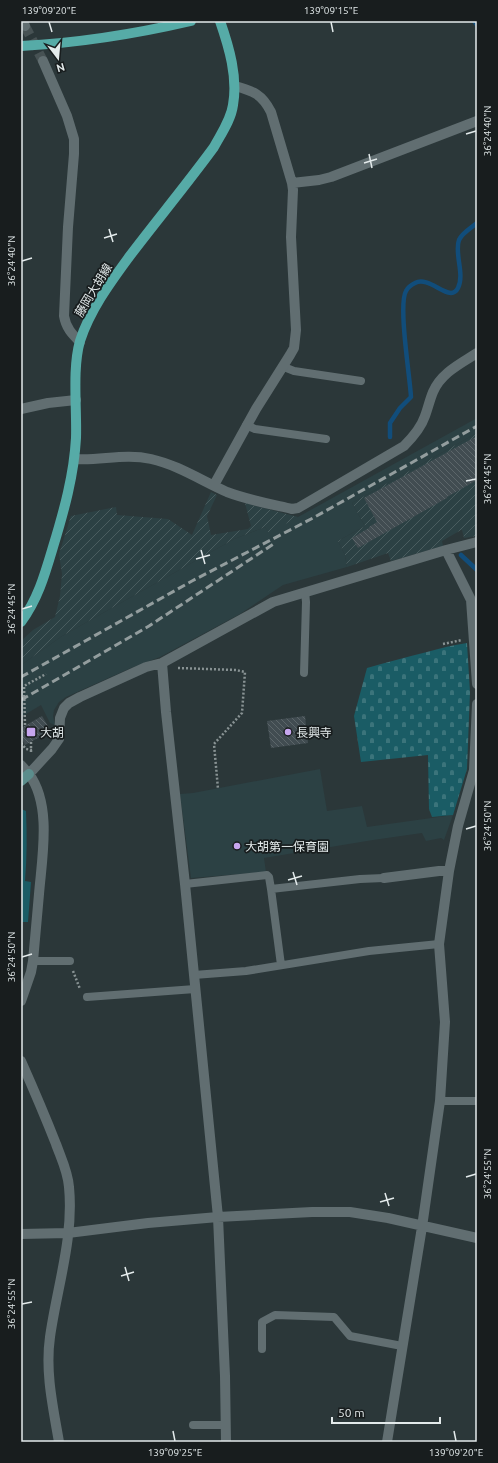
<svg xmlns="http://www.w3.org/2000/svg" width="498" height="1463" viewBox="0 0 498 1463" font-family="Ubuntu,'Noto Sans JP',sans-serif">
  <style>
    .built { fill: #2c4144 }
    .industrial { fill: url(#industrial-furrows) }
    .cemetery { fill: url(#cemetery-stones) }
    .park { fill: #1a5c65 }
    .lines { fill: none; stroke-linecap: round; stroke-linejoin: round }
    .stream { stroke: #114d7b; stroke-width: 4.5 }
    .building { fill: url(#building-back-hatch) }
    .minor-tunnel { stroke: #475254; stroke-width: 10; stroke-dasharray: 10 5; stroke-linecap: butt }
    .path { stroke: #899394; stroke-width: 2.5; stroke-dasharray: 2 2; stroke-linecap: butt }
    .service { stroke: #616e71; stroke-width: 8 }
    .minor { stroke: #616e71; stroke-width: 10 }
    .tertiary { stroke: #616e71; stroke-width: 10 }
    .secondary { stroke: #5b8d8c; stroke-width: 10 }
    .primary { stroke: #56aba7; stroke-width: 10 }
    .rail { stroke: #939d9e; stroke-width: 3; stroke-dasharray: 8 4; stroke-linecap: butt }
    .ticks { fill: none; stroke: #e3eaeb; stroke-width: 1.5 }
    .poi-dot { fill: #c7a6ef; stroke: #181d1e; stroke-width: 1.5 }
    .labels { text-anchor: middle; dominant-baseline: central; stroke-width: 3.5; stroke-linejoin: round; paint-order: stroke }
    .street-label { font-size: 12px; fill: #e3eaeb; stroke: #181d1e }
    .poi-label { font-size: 12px; fill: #e3eaeb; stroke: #181d1e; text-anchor: start }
    .neatline { fill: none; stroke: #e3eaeb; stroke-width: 1.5 }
    .ticks-label { font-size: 10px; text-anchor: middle; fill: #e3eaeb }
  </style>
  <defs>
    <pattern id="industrial-furrows" width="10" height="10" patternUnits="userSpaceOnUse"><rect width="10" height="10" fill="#2c4144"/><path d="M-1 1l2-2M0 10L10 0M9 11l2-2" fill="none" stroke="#4a5d5f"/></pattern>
    <pattern id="cemetery-stones" width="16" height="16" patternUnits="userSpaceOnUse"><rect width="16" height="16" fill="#1a5c65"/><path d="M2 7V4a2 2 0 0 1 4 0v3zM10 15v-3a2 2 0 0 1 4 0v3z" fill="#3b747b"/></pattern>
    <pattern id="building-back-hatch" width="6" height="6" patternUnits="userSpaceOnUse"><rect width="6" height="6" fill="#414c51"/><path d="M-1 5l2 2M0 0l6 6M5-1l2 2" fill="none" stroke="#5c666a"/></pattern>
  </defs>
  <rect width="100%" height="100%" fill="#2b3739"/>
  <!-- built -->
  <path class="built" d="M477 418V433L352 503 365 526 338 541 345 555 347 567 283 585 240 614 160 657 131 668 66 697 59 702 54 710 53 716 55 725 50 723 41 705 21 717V665L62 636 234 539 265 527 268 531 298 517Z
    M320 769 327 811 362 806 367 827 453 815 444 840 441 838 426 841 422 833 373 840 264 858 266 872 191 878 180 794 193 793Z"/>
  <!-- industrial -->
  <path class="industrial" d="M477 433V536L464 538 462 530H461L442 541 443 546 391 561 388 553 347 567 345 555 338 541 365 526 352 503Z
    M211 492 217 495 207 516 211 535 248 529 251 526 245 503 298 517 269 533 265 527 234 539 62 636 21 665V641L33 630 55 617 60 596 62 574 59 554 71 516 116 507 117 515 168 519 192 535Z"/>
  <!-- cemetery -->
  <path class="cemetery" d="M467 643 470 692 467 769 453 815 432 817 429 809 428 755 361 762 354 716 367 668C387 662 407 657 427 652 441 648 453 645 467 643Z"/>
  <!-- park -->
  <path class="park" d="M21 809 26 811C27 835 27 857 25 881L31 882 28 922H21Z"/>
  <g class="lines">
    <!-- stream -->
    <path class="stream" d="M474 21 477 25
      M390 437V423L400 408 411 397C410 377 398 305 406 291 408 287 411 285 415 283 430 275 450 304 458 288 465 274 454 253 459 240 462 233 471 228 477 223
      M461 555 477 570"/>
  </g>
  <!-- building -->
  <path class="building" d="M477 436V480L447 497V498L358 548 352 538 369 528V527L377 522 364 498Z
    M42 716 51 731 25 745 21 737V728Z
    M305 716 308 743 271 748 267 721Z"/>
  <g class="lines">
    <!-- minor-tunnel -->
    <path class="minor-tunnel" d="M25 26 43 61"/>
    <!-- path -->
    <path class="path" d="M443 644 462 640
      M178 668 236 670 245 672 242 713 214 744 218 789
      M25 725 24 686 46 674
      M31 742V753
      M21 743 26 749 32 750
      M73 971 80 989"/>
    <!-- service -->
    <path class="service" d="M284 367 294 371 361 381
      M246 425 255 429 326 439
      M304 673 306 602 305 592
      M185 884 267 875 269 877 271 889 281 965
      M271 889 360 879 384 878
      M33 961H70
      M194 975 246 971 369 951 439 944
      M87 997 195 989
      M440 1101H477
      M262 1349V1322L275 1315 334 1317 350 1336 402 1346
      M193 1425H226"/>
    <!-- minor -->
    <path class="minor" d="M23 21 25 26
      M43 61 67 116 74 139V154L68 227 64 316C66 328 72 334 80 342
      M292 183 319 180 331 177 477 121
      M21 409 48 403 76 400
      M75 459C100 461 125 453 151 459 178 465 202 481 227 492 248 500 270 504 292 509L298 508 404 446C413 437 421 428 425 416 428 408 430 399 433 392 441 373 460 364 477 353
      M214 485 256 409 290 355 294 348 296 330 291 237 293 190 292 183 271 112C262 94 253 91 235 86
      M446 550 471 600 477 684
      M162 663 166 712 185 884 218 1217 225 1376 226 1442
      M384 878 439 871H449
      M21 1001 31 972 33 961C35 939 37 916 39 894 42 857 52 805 29 774L52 749 59 739 60 718 64 708 69 703 80 697 146 667 162 663 273 602 446 550 477 542
      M21 1061C33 1088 45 1116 56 1144 61 1158 68 1172 69 1187 74 1238 57 1287 50 1337 45 1372 53 1407 59 1442
      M21 1234 68 1233 148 1223 218 1217 312 1212H350L388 1218 477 1238
      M387 1442 422 1227 440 1101 445 1022 439 944 449 871 458 826 474 770 477 704"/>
    <!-- tertiary -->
    <path class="tertiary" d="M21 765 29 774"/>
    <!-- secondary -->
    <path class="secondary" d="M21 781 29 774"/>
    <!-- primary -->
    <path class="primary" d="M21 46C78 43 135 34 191 21
      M21 622C38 599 45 574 53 547 64 511 74 475 76 438 77 408 72 369 80 341 90 310 110 283 129 257 157 220 187 184 214 147 221 134 231 120 233 105 238 77 229 47 220 21"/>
    <!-- rail -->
    <path class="rail" d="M21 677 192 581 313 518 477 426
      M21 700 149 626 275 543"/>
  </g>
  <!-- ticks -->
  <path class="ticks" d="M49 22 52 32M331 22 333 32M466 134 476 131M369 154 372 168M364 163 377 159M109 229 113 242M104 238 117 234M22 261 32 258M466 481 476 479M201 550 205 564M196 559 210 555M22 609 32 606M466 829 476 826M293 872 297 885M288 880 302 876M22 957 32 954M466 1177 476 1174M385 1193 389 1206M380 1202 394 1198M125 1267 129 1281M121 1276 134 1272M22 1304 32 1302M173 1431 175 1441M454 1431 456 1441"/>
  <!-- markers -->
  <g class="poi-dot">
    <rect x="26" y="727" width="10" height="10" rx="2"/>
    <circle cx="288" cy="732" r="4"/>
    <circle cx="237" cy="846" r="4"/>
  </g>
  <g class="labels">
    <!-- street labels -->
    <g class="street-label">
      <text transform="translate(93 290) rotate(-59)">藤岡大胡線</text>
    </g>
    <!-- poi labels -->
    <g class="poi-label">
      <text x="40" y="732">大胡</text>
      <text x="296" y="732">長興寺</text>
      <text x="245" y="846">大胡第一保育園</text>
    </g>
  </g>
  <!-- border -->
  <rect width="498" height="1463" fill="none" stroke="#181d1e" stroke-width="44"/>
  <!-- north arrow -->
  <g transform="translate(58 58) rotate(164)" stroke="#181d1e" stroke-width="3" paint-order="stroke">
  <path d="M0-3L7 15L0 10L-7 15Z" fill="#e3eaeb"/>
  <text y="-6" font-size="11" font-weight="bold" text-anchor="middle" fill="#e3eaeb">N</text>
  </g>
  <!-- scale -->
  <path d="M332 1417v6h108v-6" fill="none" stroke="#e3eaeb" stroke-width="2"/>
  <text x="338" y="1417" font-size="12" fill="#e3eaeb" stroke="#181d1e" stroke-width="3" paint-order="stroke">50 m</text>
  <rect x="22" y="22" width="454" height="1419" class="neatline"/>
  <g class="ticks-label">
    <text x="49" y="14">139°09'20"E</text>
    <text x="331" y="14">139°09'15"E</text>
    <text transform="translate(487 131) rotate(-90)" y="4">36°24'40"N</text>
    <text transform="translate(11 261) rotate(-90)" y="4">36°24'40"N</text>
    <text transform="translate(487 479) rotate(-90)" y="4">36°24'45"N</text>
    <text transform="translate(11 609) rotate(-90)" y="4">36°24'45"N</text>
    <text transform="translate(487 826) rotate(-90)" y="4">36°24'50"N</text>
    <text transform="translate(11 957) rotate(-90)" y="4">36°24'50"N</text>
    <text transform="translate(487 1174) rotate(-90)" y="4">36°24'55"N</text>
    <text transform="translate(11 1304) rotate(-90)" y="4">36°24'55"N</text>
    <text x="175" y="1456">139°09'25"E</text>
    <text x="456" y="1456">139°09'20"E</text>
  </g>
</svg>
